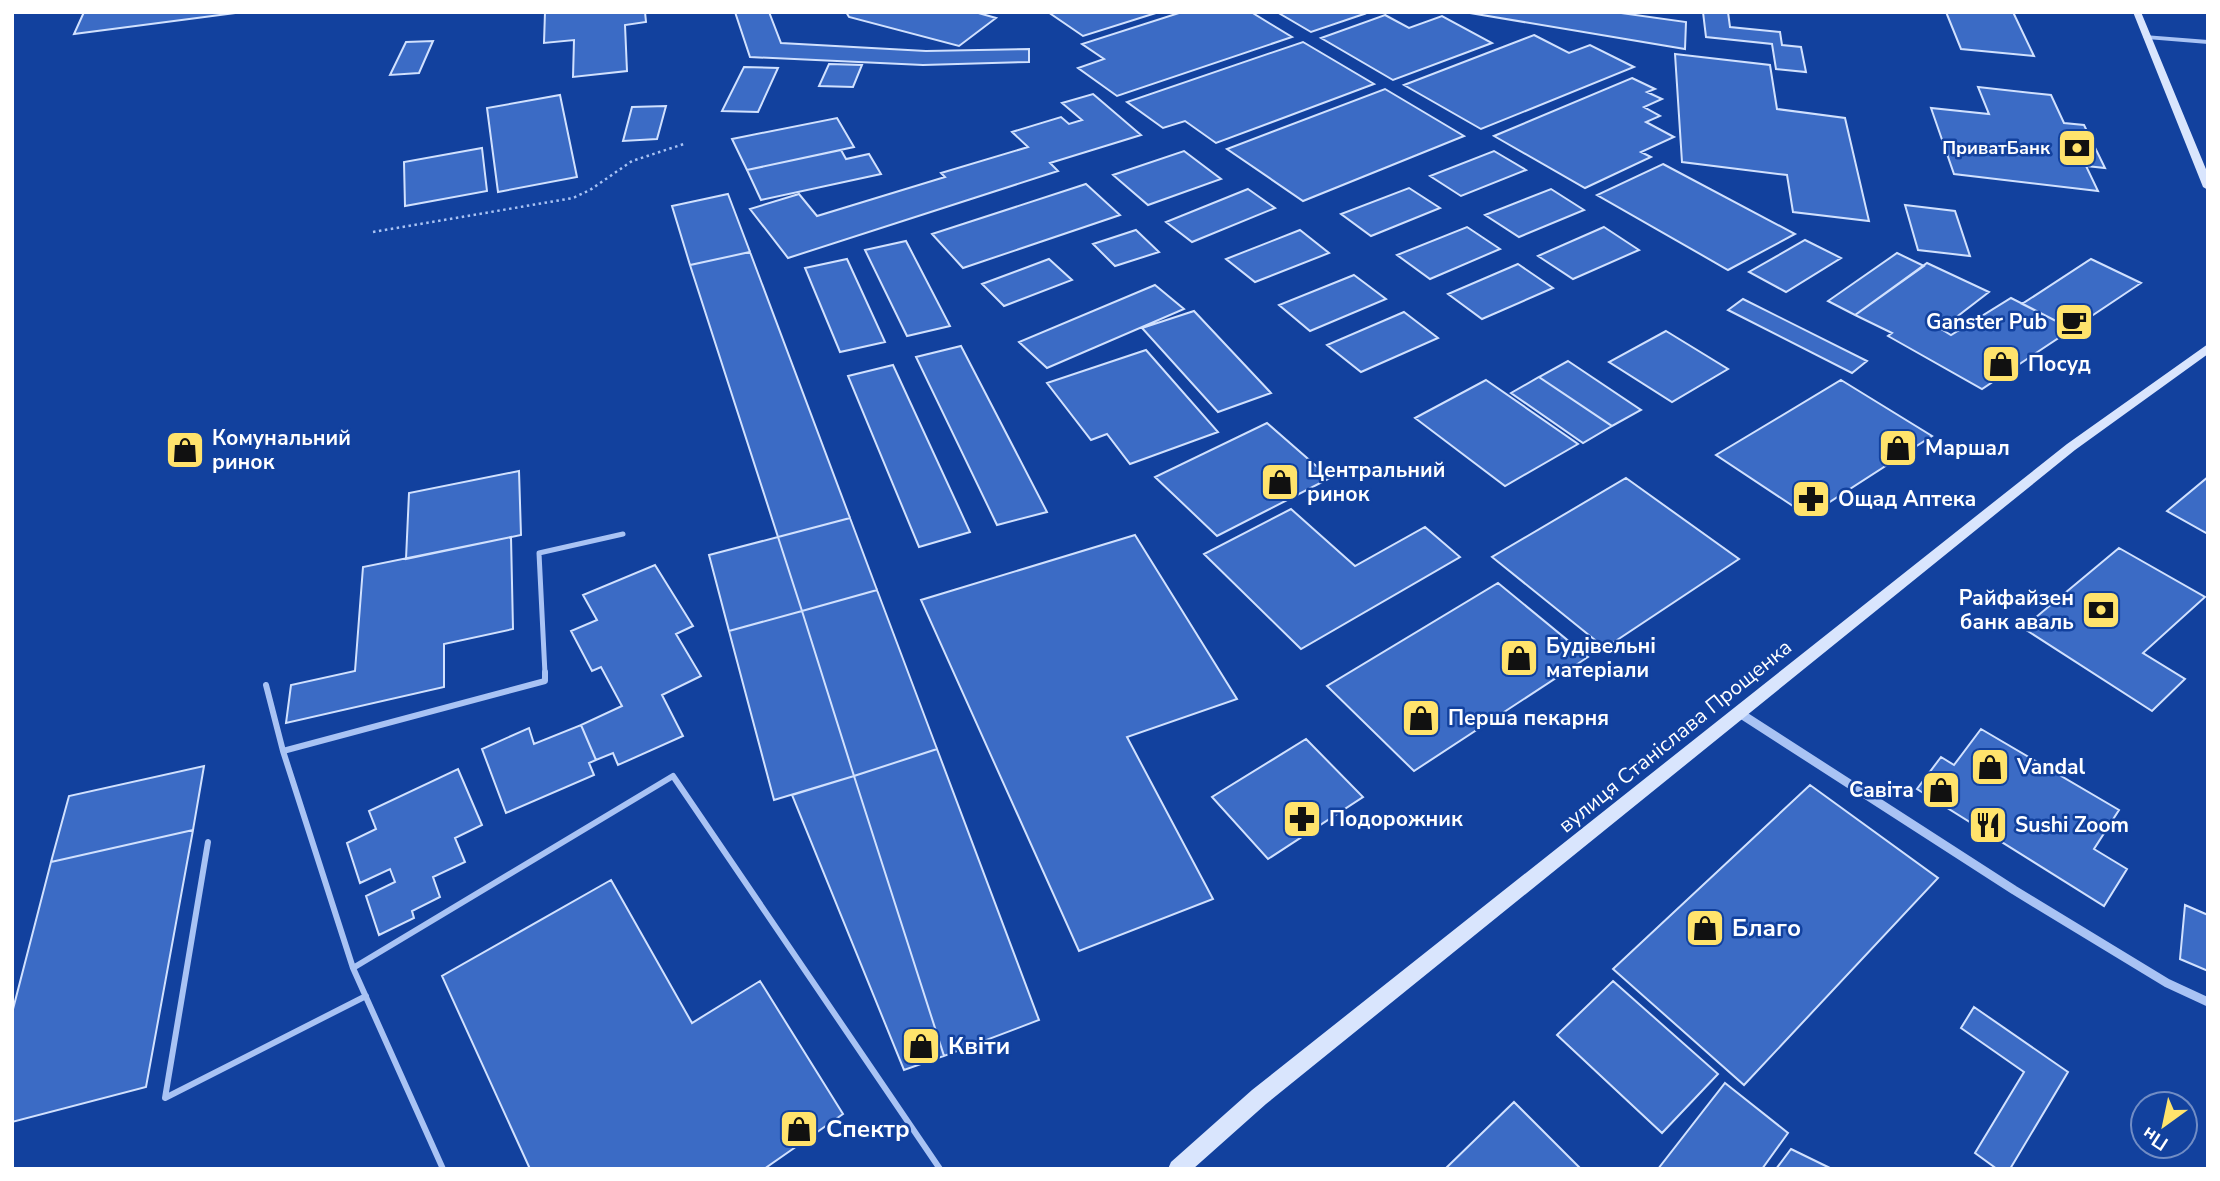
<svg xmlns="http://www.w3.org/2000/svg" width="2220" height="1181" viewBox="0 0 2220 1181" font-family="'Nunito Sans',sans-serif">
  <style>
    .building { fill: #3b6bc5; stroke: #d1e1fe; stroke-width: 2 }
    .lines { fill: none; stroke-linecap: round; stroke-linejoin: round }
    .path { stroke: #a9c3f4; stroke-width: 2.5; stroke-dasharray: 2.5 3.5; stroke-linecap: butt }
    .service-far1 { stroke: #a9c3f4; stroke-width: 5 }
    .service { stroke: #a9c3f4; stroke-width: 6 }
    .minor { stroke: #a9c3f4; stroke-width: 9 }
    .tertiary { fill: #a9c3f4; fill-rule: evenodd }
    .secondary { fill: #d9e5fd; fill-rule: evenodd }
    .labels { text-anchor: middle; dominant-baseline: central; stroke-width: 5; stroke-linejoin: round; paint-order: stroke }
    .far-poi-label { font-size: 18px; font-weight: bold; fill: #fff; stroke: #12419e; text-anchor: end }
    .poi-label { font-size: 21px; font-weight: bold; fill: #fff; stroke: #12419e; text-anchor: start }
    .street-label { font-size: 21px; fill: #fff; stroke: #12419e }
    .near-poi-label { font-size: 24px; font-weight: bold; fill: #fff; stroke: #12419e; text-anchor: start }
  </style>
  <rect width="100%" height="100%" fill="#12419e"/>
  <!-- building -->
  <path class="building" d="M84 12H243L74 34Z
    M545 12H645L646 22 625 25 627 71 573 77 574 40 544 43Z
    M735 12H769L781 43 926 51 1029 49V62L923 65 750 57Z
    M846 12H975L996 18 959 46 849 17Z
    M1048 12H1159L1083 36Z
    M1182 12H1251L1292 37 1117 96 1078 68 1104 59 1082 44Z
    M1277 12H1360L1364 14 1311 32Z
    M1464 12H1614L1686 22 1685 49Z
    M1703 12H1728L1730 27 1780 32 1782 45 1801 47 1806 72 1776 69 1772 44 1706 37Z
    M1946 12H2013L2034 56 1961 49Z
    M1385 15 1409 28 1442 16 1492 43 1393 80 1321 38Z
    M1534 35 1569 53 1590 45 1634 67 1481 129 1404 85Z
    M433 41 419 73 390 75 406 42Z
    M1303 42 1374 84 1216 143 1185 121 1163 128 1127 102Z
    M1675 54 1770 65 1777 109 1845 118 1869 221 1793 212 1787 175 1682 162Z
    M829 64 862 65 853 87 819 86Z
    M744 67 778 68 758 112 722 111Z
    M1632 78 1655 89 1647 92 1662 99 1644 107 1660 116 1646 122 1674 137 1641 152 1651 157 1585 188 1494 136Z
    M1978 87 2051 95 2064 123 2084 125 2105 168 2086 166 2098 191 1954 174 1931 108 1989 114Z
    M1385 89 1464 136 1303 201 1227 149Z
    M1093 94 1141 135 1050 163 1058 171 788 258 750 209 799 194 817 216 945 177 941 173 1028 147 1012 132 1061 117 1069 124 1082 120 1062 103Z
    M560 95 577 177 498 192 487 108Z
    M666 106 657 139 623 141 632 107Z
    M837 118 854 147 747 170 732 139Z
    M482 148 487 191 405 206 404 162Z
    M841 150 846 159 869 154 881 174 761 200 747 170Z
    M1184 151 1221 179 1148 205 1113 175Z
    M1494 151 1526 170 1461 196 1430 176Z
    M1663 164 1795 234 1728 270 1597 195Z
    M1086 184 1120 215 963 268 932 234Z
    M1409 188 1440 208 1371 236 1341 214Z
    M1248 189 1275 208 1192 242 1166 222Z
    M1551 189 1584 210 1519 237 1485 215Z
    M728 194 750 252 690 265 672 206Z
    M1905 205 1955 211 1970 256 1918 250Z
    M1467 227 1500 249 1430 279 1397 255Z
    M1604 227 1639 250 1573 279 1538 256Z
    M1136 230 1159 252 1115 266 1093 244Z
    M1300 230 1329 253 1255 282 1226 259Z
    M1805 240 1841 258 1786 292 1749 272Z
    M906 241 950 326 907 336 865 250Z
    M750 252 850 518 778 537 690 265Z
    M1897 253 1924 266 1855 315 1828 301Z
    M847 259 885 342 840 352 805 268Z
    M1049 259 1072 280 1004 306 982 284Z
    M2091 259 2141 283 2072 329 2022 304Z
    M1927 263 1989 292 1941 329 1951 335 2011 298 2072 329 1982 389 1888 336 1892 333 1855 315Z
    M1518 264 1553 288 1482 319 1448 294Z
    M1354 275 1386 299 1310 331 1279 305Z
    M1155 285 1184 309 1047 368 1019 342Z
    M1743 299 1867 361 1852 373 1728 310Z
    M1194 311 1271 393 1218 412 1142 328Z
    M1404 312 1438 338 1361 372 1327 345Z
    M1666 331 1728 369 1672 402 1609 362Z
    M961 346 1047 512 997 525 916 357Z
    M1146 350 1218 432 1130 464 1107 434 1091 440 1047 383Z
    M1568 361 1641 410 1612 426 1539 377Z
    M893 365 970 532 919 547 848 376Z
    M1539 377 1612 426 1583 443 1511 393Z
    M1486 380 1578 444 1505 486 1415 418Z
    M1841 380 1932 436 1808 516 1716 455Z
    M1267 423 1330 478 1217 536 1155 477Z
    M519 471 521 535 406 559 409 493Z
    M2208 477V534L2167 511Z
    M1626 478 1739 559 1605 648 1492 557Z
    M1291 509 1355 566 1425 527 1460 557 1301 649 1204 554Z
    M850 518 877 590 802 611 778 537Z
    M1135 535 1237 699 1127 737 1213 899 1079 951 921 600Z
    M511 537 513 629 444 644V687L286 723 291 685 355 671 363 567Z
    M778 537 802 611 729 631 709 555Z
    M2119 548 2205 597 2143 653 2185 679 2152 711 2023 628Z
    M655 565 693 626 676 634 701 676 662 695 683 736 618 765 613 753 596 760 581 725 622 706 601 667 592 671 571 631 597 620 583 595Z
    M1498 583 1588 657 1414 771 1327 686Z
    M877 590 937 749 854 776 802 611Z
    M802 611 854 776 774 800 729 631Z
    M581 725 596 760 589 763 594 775 506 813 482 749 529 728 534 744Z
    M1981 729 2119 810 2094 849 2127 869 2104 906 1917 789 1941 757 1954 765Z
    M1306 739 1363 797 1268 859 1212 797Z
    M937 749 1039 1020 944 1056 854 776Z
    M204 766 193 830 51 862 69 796Z
    M458 769 482 825 455 838 465 862 433 877 440 897 412 911 414 918 379 935 366 896 395 882 390 869 360 883 347 843 376 829 369 811Z
    M854 776 944 1056 904 1070 792 795Z
    M1810 785 1938 878 1744 1085 1613 969Z
    M193 830 146 1087 12 1122V1013L51 862Z
    M611 880 692 1023 760 981 843 1114 764 1169H530L442 976Z
    M2185 905 2208 915V971L2180 959Z
    M1613 981 1718 1074 1662 1133 1557 1035Z
    M1974 1007 2068 1072 2010 1169H1997L1975 1153 2024 1072 1961 1028Z
    M1725 1083 1788 1133 1762 1169H1658Z
    M1514 1102 1581 1169H1445Z
    M1791 1149 1832 1169H1776Z"/>
  <g class="lines">
    <!-- path -->
    <path class="path" d="M373 232 573 198 590 190 632 161 684 144"/>
    <!-- service-far1 -->
    <path class="service-far1" d="M545 674 539 553 623 534"/>
    <!-- service -->
    <path class="service" d="M266 685 283 751
      M208 842 165 1098 366 996
      M353 968 673 776 940 1169
      M443 1169 353 968 283 751 545 681V672"/>
    <!-- minor -->
    <path class="minor" d="M1741 714 2014 890 2167 983 2208 1002"/>
    <!-- tertiary -->
    <path class="tertiary" d="M2144 35 2208 40V44L2147 39 2143 37Z"/>
    <!-- secondary -->
    <path class="secondary" d="M2133 12H2141L2208 174V190L2203 187Z
      M2208 344V354L2075 450 1266 1104 1193 1169H1168L1171 1162 1252 1090 2067 444Z"/>
  </g>
  <!-- icons -->
  <defs>
    <g id="bank-square" transform="scale(2.0125)"><rect x="-9" y="-9" width="18" height="18" rx="4" fill="#ffe36c" stroke="#12419e"/><path d="M-6-4H6V4H-6ZM0-2.3a2.3 2.3 0 1 0 0 4.6a2.3 2.3 0 1 0 0-4.6Z" fill="#111"/></g>
    <g id="cafe-square" transform="scale(2.0125)"><rect x="-9" y="-9" width="18" height="18" rx="4" fill="#ffe36c" stroke="#12419e"/><path d="M-5.5-4.5H6V0H3Q3 3.5 0 3.5H-2.5Q-5.5 3.5-5.5 0ZM3-3.2v2h1.7v-2ZM-6 4.5H4V6H-6Z" fill="#111"/></g>
    <g id="shop-square" transform="scale(2.0125)"><rect x="-9" y="-9" width="18" height="18" rx="4" fill="#ffe36c" stroke="#12419e"/><path d="M-5-2.5h2.3a2.7 3.5 0 0 1 5.4 0H5L5.5 6h-11ZM-1.5-2.5h3a1.5 2.3 0 0 0-3 0Z" fill="#111"/></g>
    <g id="pharmacy-square" transform="scale(2.0125)"><rect x="-9" y="-9" width="18" height="18" rx="4" fill="#ffe36c" stroke="#12419e"/><path d="M-2-6h4v4h4v4h-4v4h-4v-4h-4v-4h4Z" fill="#111"/></g>
    <g id="restaurant-square" transform="scale(2.0125)"><rect x="-9" y="-9" width="18" height="18" rx="4" fill="#ffe36c" stroke="#12419e"/><path d="M-5-6h1v4h1v-4h1v4h1v-4h1v5L-1.5 .5V6h-2V.5L-5-1ZM5-6V6H3V1.5H1.5Q1.5-4 5-6Z" fill="#111"/></g>
  </defs>
  <g fill-rule="evenodd">
    <use href="#bank-square" x="2077" y="148"/>
    <use href="#cafe-square" x="2074" y="322"/>
    <use href="#shop-square" x="2001" y="364"/>
    <use href="#shop-square" x="1898" y="448"/>
    <use href="#shop-square" x="185" y="450"/>
    <use href="#shop-square" x="1280" y="482"/>
    <use href="#pharmacy-square" x="1811" y="499"/>
    <use href="#bank-square" x="2101" y="610"/>
    <use href="#shop-square" x="1519" y="658"/>
    <use href="#shop-square" x="1421" y="718"/>
    <use href="#shop-square" x="1990" y="767"/>
    <use href="#shop-square" x="1941" y="790"/>
    <use href="#pharmacy-square" x="1302" y="819"/>
    <use href="#restaurant-square" x="1988" y="825"/>
    <use href="#shop-square" x="1705" y="928"/>
    <use href="#shop-square" x="921" y="1046"/>
    <use href="#shop-square" x="799" y="1129"/>
  </g>
  <g class="labels">
    <!-- far-poi labels -->
    <g class="far-poi-label">
      <text x="2050" y="148">ПриватБанк</text>
    </g>
    <!-- poi labels -->
    <g class="poi-label">
      <text x="2047" y="322" text-anchor="end">Ganster Pub</text>
      <text x="2028" y="364">Посуд</text>
      <text x="212" y="438">Комунальний<tspan x="212" dy="24">ринок</tspan></text>
      <text x="1925" y="448">Маршал</text>
      <text x="1307" y="470">Центральний<tspan x="1307" dy="24">ринок</tspan></text>
      <text x="1838" y="499">Ощад Аптека</text>
      <text x="2074" y="598" text-anchor="end">Райфайзен<tspan x="2074" dy="24">банк аваль</tspan></text>
      <text x="1546" y="646">Будівельні<tspan x="1546" dy="24">матеріали</tspan></text>
      <text x="1448" y="718">Перша пекарня</text>
      <text x="2017" y="767">Vandal</text>
      <text x="1914" y="790" text-anchor="end">Савіта</text>
      <text x="1329" y="819">Подорожник</text>
      <text x="2015" y="825">Sushi Zoom</text>
    </g>
    <!-- street labels -->
    <g class="street-label">
      <text transform="translate(1675 736) rotate(-39)">вулиця Станіслава Прощенка</text>
    </g>
    <!-- near-poi labels -->
    <g class="near-poi-label">
      <text x="1732" y="928">Благо</text>
      <text x="948" y="1046">Квіти</text>
      <text x="826" y="1129">Спектр</text>
    </g>
  </g>
  <!-- border -->
  <rect width="2220" height="1181" fill="none" stroke="#ffffff" stroke-width="28"/>
  <!-- north arrow -->
  <g transform="translate(2164 1125) rotate(213)"><circle r="33" fill="#12419e" stroke="#718dc5" stroke-width="2"/>
  <path d="M0-5L12 26L0 18L-12 26Z" fill="#ffe36c"/>
  <text y="-10" font-size="19" font-weight="bold" text-anchor="middle" fill="#ffffff">Пн</text>
  </g>
</svg>
